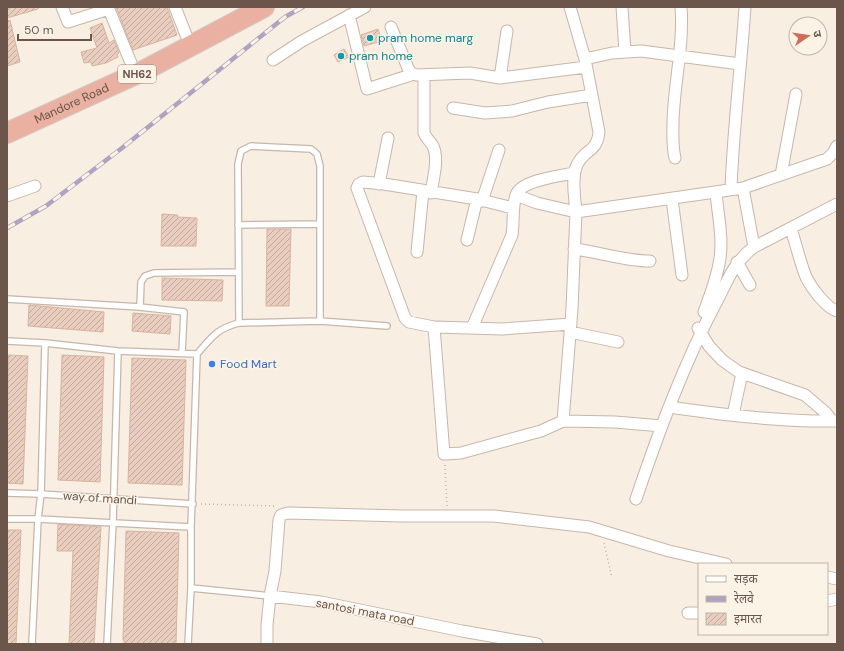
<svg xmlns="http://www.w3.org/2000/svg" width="844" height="651" viewBox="0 0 844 651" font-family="'DM Sans','Noto Sans Devanagari',sans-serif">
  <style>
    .building { fill: url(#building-hatch); stroke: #dab3a1 }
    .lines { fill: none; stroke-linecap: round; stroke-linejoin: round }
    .lane-casing { stroke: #c7b6ab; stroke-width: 8 }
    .street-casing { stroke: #c7b6ab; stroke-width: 13 }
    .highway-casing { stroke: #d3ccc9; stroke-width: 22 }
    .path { stroke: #cdb0a2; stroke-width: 1.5; stroke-dasharray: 1 3; stroke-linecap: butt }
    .lane { stroke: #fff; stroke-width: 5.5 }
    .street { stroke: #fff; stroke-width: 11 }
    .highway { stroke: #eab0a1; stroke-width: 20 }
    .rail-casing { stroke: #b1a3bf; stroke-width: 4.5 }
    .rail { stroke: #fcf3e7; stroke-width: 3; stroke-dasharray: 9; stroke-linecap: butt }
    .culture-dot { fill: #0f9aa8; stroke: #fcf3e7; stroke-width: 1.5 }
    .shop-dot { fill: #3f7fe0; stroke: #fcf3e7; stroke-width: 1.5 }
    .labels { text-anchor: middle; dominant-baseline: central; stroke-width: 3; stroke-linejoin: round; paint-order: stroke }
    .shield { fill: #fcf3e7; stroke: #97857a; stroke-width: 1 }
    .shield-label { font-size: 11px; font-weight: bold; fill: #6c564c }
    .culture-label { font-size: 12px; fill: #0d838f; stroke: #fcf3e7; text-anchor: start }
    .street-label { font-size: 12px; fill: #6c564c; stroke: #fcf3e7 }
    .shop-label { font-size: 12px; fill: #366cbe; stroke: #fcf3e7; text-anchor: start }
  </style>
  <defs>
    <pattern id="building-hatch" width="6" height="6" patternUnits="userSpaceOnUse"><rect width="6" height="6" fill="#e9cdbe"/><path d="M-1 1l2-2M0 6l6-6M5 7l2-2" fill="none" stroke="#c1a99d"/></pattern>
  </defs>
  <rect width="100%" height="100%" fill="#f8eee2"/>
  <!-- building -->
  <path class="building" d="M7 7H38V9L7 18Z
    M116 7H167L177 35 133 50Z
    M10 20 20 62 7 66V21Z
    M102 23 109 43 114 40 119 53 117 54 118 57 106 63 92 66 91 62 84 63 81 52 97 48 90 28Z
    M378 29 382 41 364 46 361 35Z
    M344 49 349 57 338 62 334 55Z
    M162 214 178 215 177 217 197 218 196 246H161Z
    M267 229H291L289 306H266Z
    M162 278 223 280 222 301 162 300Z
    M29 305 104 312 103 332 28 326Z
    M133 313 171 316 170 334 132 331Z
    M8 355 28 356 23 484 7 483Z
    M62 355 104 357 100 482 58 480Z
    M132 358 186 360 182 485 128 483Z
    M58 524 101 527 94 644H69L73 551H57Z
    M7 530H21L16 644H7Z
    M126 531 179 533 176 644H124V640H123Z"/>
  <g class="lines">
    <!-- lane casing -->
    <g class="lane-casing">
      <path id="lane" d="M238 225 320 224
        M7 299 140 307 184 312 182 353
        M140 307 141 282 145 276 154 273 238 272
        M239 323 238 164 241 151 251 146 311 149 317 154 320 166V321
        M7 341 45 343 118 351 197 354 191 527V588L188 644
        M197 354C212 337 216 329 239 323L320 321 387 326
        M7 493 41 494 193 504
        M7 519H38L191 527
        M191 588 270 596
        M32 644 38 519 41 494 45 343
        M107 644 113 522 118 351"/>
    </g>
    <!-- street casing -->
    <g class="street-casing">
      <path id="street" d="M62 7 68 22 109 9
        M108 7 131 63
        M175 7 186 35
        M622 7 625 52
        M349 15 367 89 414 74
        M391 27 408 68 411 73 416 75 470 73 500 78 586 67
        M585 59 612 53 641 51 740 64
        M273 60 302 41 365 7
        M424 76V133C426 138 430 141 433 146 439 159 433 179 431 193
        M500 78 507 31
        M453 108 485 113 512 111 548 102 592 95
        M675 158C672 146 673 134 673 122 674 83 684 45 681 7
        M781 175 796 94
        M379 184 388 138
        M743 188 754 247
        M731 190C733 129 741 68 745 7
        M516 195 537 203 576 212C575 199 571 177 577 165 584 149 597 153 599 132L585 59 570 7
        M7 196 35 186
        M672 199 682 275
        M482 201 499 150
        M791 229C796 244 800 262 806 277 811 287 826 308 837 311
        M467 240 477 199
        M574 249C600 252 624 261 650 261
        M417 252 423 191
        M737 262 750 285
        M704 312C710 296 716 280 719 264 724 241 718 216 716 193
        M434 327 409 322 405 318 357 188 359 184 363 182 384 184 477 199 513 208
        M472 328 512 235C514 223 512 206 516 195 521 180 560 176 574 173
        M698 328 709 346 722 360 739 372 805 395 826 413 832 421
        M570 332 618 342
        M669 407C724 415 781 422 837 421
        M733 415 742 373
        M563 421 541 431 461 453 444 454 434 327 502 329 571 324
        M662 426 615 422 563 421 572 309 576 212 743 188 827 159 833 153 837 146
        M636 499C659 431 684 363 718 299 728 279 735 261 754 247L837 204
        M827 577 837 579
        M270 596 321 602 462 631 537 644
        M827 601 837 599
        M688 613H699
        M267 644V625L270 596 275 571 279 520 281 515 288 513 402 516H494L589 527 669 551 726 564"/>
    </g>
    <!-- highway casing -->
    <g class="highway-casing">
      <g id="highway">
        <path id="s1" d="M7 133 145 70 264 7"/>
      </g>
    </g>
    <!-- path -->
    <path class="path" d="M445 465 447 507
      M201 504 275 506
      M604 543 612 578"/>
    <!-- lane -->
    <use href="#lane" class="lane"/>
    <!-- street -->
    <use href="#street" class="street"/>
    <!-- highway -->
    <use href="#highway" class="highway"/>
    <!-- rail casing -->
    <g class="rail-casing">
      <path id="rail" d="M7 228 46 206 122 148 285 17 303 7"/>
    </g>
    <!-- rail -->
    <use href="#rail" class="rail"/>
  </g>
  <!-- markers -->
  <g class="culture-dot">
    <circle cx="370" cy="38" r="4"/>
    <circle cx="341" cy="56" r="4"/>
  </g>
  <circle class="shop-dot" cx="212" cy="364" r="4"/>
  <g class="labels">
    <!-- shield labels -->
    <rect class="shield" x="118" y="65" width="38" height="18" rx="3"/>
    <g class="shield-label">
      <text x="137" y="74">NH62</text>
    </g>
    <!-- culture labels -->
    <g class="culture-label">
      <text x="378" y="38">pram home marg</text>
      <text x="349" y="56">pram home</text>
    </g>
    <!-- street labels -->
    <g class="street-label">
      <text stroke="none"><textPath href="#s1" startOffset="71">Mandore Road</textPath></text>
      <text transform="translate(100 498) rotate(4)">way of mandi</text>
      <text transform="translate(365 612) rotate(11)">santosi mata road</text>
    </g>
    <!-- shop labels -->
    <g class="shop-label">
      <text x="220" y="364">Food Mart</text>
    </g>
  </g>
  <!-- border -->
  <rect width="844" height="651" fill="none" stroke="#6c564c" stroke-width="16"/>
  <!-- legend -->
  <rect x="698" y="563" width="130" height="72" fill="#fcf3e7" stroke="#c2b4a9"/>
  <rect x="706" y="576" width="20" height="6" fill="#ffffff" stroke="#c2b4a9"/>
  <text x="734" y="583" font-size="12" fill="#6c564c">सड़क</text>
  <rect x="706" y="596" width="20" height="6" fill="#b1a3bf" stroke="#c2b4a9"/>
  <text x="734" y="603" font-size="12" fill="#6c564c">रेलवे</text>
  <rect x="706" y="613" width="20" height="12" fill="url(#building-hatch)" stroke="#c2b4a9"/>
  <text x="734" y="623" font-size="12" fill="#6c564c">इमारत</text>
  <!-- north arrow -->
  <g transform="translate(808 36) rotate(77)"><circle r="19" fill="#fcf3e7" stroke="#c2b4a9"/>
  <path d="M0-3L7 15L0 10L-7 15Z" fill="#d16c58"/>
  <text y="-6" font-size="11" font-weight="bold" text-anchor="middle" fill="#6c564c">उ</text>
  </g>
  <!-- scale -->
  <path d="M18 34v6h73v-6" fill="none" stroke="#6c564c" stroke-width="2"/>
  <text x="24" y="34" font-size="12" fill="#6c564c" stroke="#fcf3e7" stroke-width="3" paint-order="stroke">50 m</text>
</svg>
